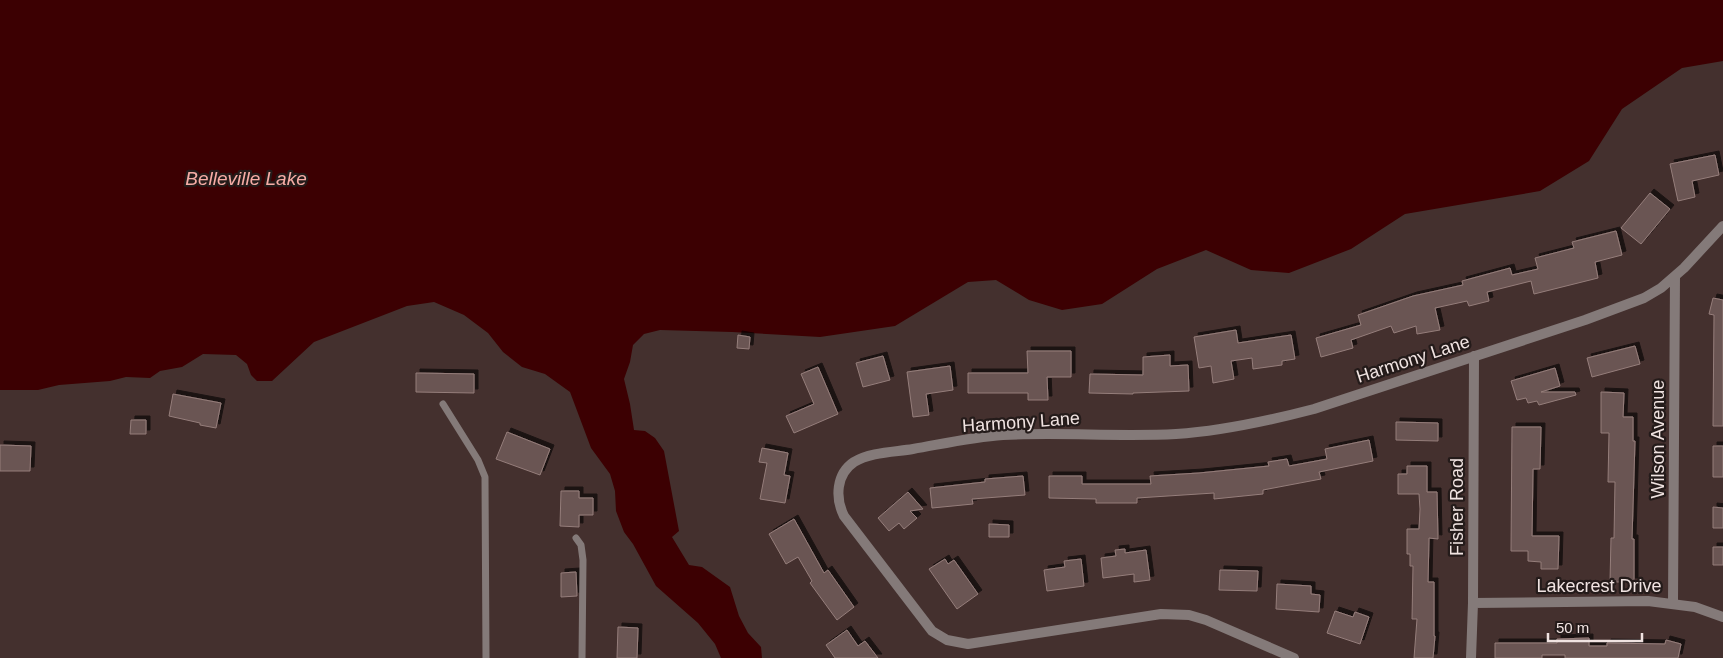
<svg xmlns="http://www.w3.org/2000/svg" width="1723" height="658" viewBox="0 0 1723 658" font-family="Helvetica,sans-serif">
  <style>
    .water { fill: #3c0002 }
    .building { fill: #6a5452; stroke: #957e7b; filter: url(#shadow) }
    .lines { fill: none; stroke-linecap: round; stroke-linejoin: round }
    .service { stroke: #847a79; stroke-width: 7 }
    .minor { stroke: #847a79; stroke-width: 10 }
    .labels { text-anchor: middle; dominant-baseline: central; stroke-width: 4.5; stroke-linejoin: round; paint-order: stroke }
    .street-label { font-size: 18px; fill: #f0e3e1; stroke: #241b1a }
    .water-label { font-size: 19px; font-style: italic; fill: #f6aca5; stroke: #241b1a }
  </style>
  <defs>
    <filter id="shadow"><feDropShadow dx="4" dy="-4" stdDeviation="0" flood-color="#0009"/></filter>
  </defs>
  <rect width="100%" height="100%" fill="#44302e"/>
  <!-- water -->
  <path class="water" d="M0 0H1723V61L1682 68 1622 109 1589 161 1540 191 1405 214 1351 249 1289 273 1251 270 1206 250 1157 269 1102 304 1062 310 1029 300 996 280 968 282 895 326 820 337 732 332 660 330 644 334 633 345 630 362 624 379 630 404 634 430 645 431 655 438 664 451 679 531 672 537 689 565 702 567 730 587 739 616 748 633 761 647 762 658H721L715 644 698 623 656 586 633 544 624 532 616 511 615 491 610 474 591 448 570 392 545 374 522 367 503 352 488 333 464 315 434 302 407 306 314 342 272 381H257L251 375 247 364 236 355 203 354 182 367 160 371 150 378 126 377 110 381 59 385 38 390H0Z"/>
  <!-- building -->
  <path class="building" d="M1715 155 1719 175 1692 181 1695 197 1678 201 1670 164Z
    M1650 193 1670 209 1641 244 1621 228Z
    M1616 231 1622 255 1595 262 1598 278 1534 294 1531 281 1487 292 1489 301 1469 306 1467 301 1435 308 1440 330 1417 334 1416 326 1394 333 1391 326 1351 340 1353 348 1321 357 1316 338 1361 325 1358 315 1413 296 1463 285 1462 281 1510 268 1512 275 1538 269 1535 258 1574 248 1572 242Z
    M1713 298 1723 300V426H1713L1714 315 1709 314Z
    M1236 330 1238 343 1291 335 1295 359 1282 361V365L1253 369 1252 358 1231 361 1234 379 1213 383 1211 366 1199 368 1194 337Z
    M738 335 750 337 749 349 737 348Z
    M1635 346 1640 364 1592 377 1587 358Z
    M1027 351H1071V377H1047L1048 400H1028V393H968V373H1028Z
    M1170 355V366L1188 365 1189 391 1133 393V394L1089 393 1090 374 1143 375V357Z
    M883 356 890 380 863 387 856 363Z
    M950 366 953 390 926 394 929 415 913 417 907 372Z
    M818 367 838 414 794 433 786 416 814 404 801 374Z
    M1555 368 1560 386 1541 392H1575L1576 395 1539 405 1537 401 1528 403 1526 398 1517 400 1511 381Z
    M416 373 474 374V393L416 392Z
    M1601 392 1624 393 1623 417H1633V441H1635L1632 539H1634V582H1610L1611 538H1614L1615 482H1608L1609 433H1601Z
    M173 394 221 403 216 428 200 425V423L169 416Z
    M131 420H146V434H130Z
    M1396 422 1438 423V441L1396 440Z
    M1512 427H1541L1540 469H1533L1532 536H1559L1558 569H1541V562L1528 561V551H1511Z
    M507 432 550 449 540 475 496 459Z
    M1369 440 1373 461 1319 472 1321 479 1263 490V494L1214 499V493L1137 498V503H1096V499L1049 498V476H1082V484H1151L1150 476 1199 473 1269 466 1268 462 1287 459 1289 466 1327 459 1325 449Z
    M0 445 31 446 30 471H0Z
    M1713 446H1723V477H1713Z
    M762 448 788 453 784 475 790 476 785 503 760 499 767 463 759 462Z
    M1407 466H1427V492H1437L1438 539 1429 538 1428 582H1434V636H1435L1433 658H1414L1417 619H1412L1413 566H1410V554H1407V529H1419L1420 509 1419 494H1398V474H1407Z
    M1023 476 1025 495 972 499 973 504 932 508 930 488 985 482V479Z
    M561 491H579V498H593V515H579V527L560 526Z
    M908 492 923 509 910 511 917 518 904 529 899 523 889 531 878 518Z
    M1713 507 1723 508V528H1713Z
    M794 519 824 573 828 570 854 607 837 620 810 583 812 581 798 557 786 564 769 534Z
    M989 524 1009 525V537H989Z
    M1713 547H1723V565H1713Z
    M1125 549V553L1146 550 1150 580 1134 582V574L1103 578 1101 558 1116 556 1115 550Z
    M945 559 948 564 954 560 978 594 957 609 929 569Z
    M1081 559 1084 586 1047 591 1044 570 1065 567 1064 561Z
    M1220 570 1258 571 1257 591 1219 590Z
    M576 572 577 596 561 597V573Z
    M1277 584 1311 586V594L1320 595 1319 612 1276 609Z
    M1335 611 1353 617 1355 612 1369 617 1360 644 1327 633Z
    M618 627 638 628 637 658H617Z
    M847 630 858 646 865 641 878 658H835L826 645Z
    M1589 638V646H1607V643L1665 644 1666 640 1681 644 1678 658H1565V655H1542V658H1495V643H1557V639Z"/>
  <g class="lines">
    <!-- service -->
    <path class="service" d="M443 404 478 460 485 477 486 658
      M576 538 581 545 583 560 582 658"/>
    <!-- minor -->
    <path class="minor" d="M1473 603 1648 601 1695 607 1723 617
      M1673 603 1675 276
      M1294 658 1206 620 1189 615 1161 614 968 644 947 640 932 631 844 516C835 498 836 474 854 462 870 452 895 452 913 449 942 444 973 437 1003 435 1060 432 1119 437 1176 434 1223 431 1268 421 1314 409L1585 320 1644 298 1661 288 1684 268 1723 226
      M1471 658 1473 603 1474 356"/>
  </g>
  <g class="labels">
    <!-- street labels -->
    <g class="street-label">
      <text transform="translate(1413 359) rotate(-18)">Harmony Lane</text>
      <text transform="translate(1021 422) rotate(-4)">Harmony Lane</text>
      <text transform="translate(1658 439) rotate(-90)">Wilson Avenue</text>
      <text transform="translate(1457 507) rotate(-90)">Fisher Road</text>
      <text x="1599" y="586">Lakecrest Drive</text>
    </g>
    <!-- water labels -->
    <g class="water-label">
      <text x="246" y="178">Belleville Lake</text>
    </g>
  </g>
  <!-- scale -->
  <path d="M1548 633v8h94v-8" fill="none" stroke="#f0e3e1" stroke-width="2.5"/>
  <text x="1556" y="633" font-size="15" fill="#f0e3e1" stroke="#241b1a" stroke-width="4" paint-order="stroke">50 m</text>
</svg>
